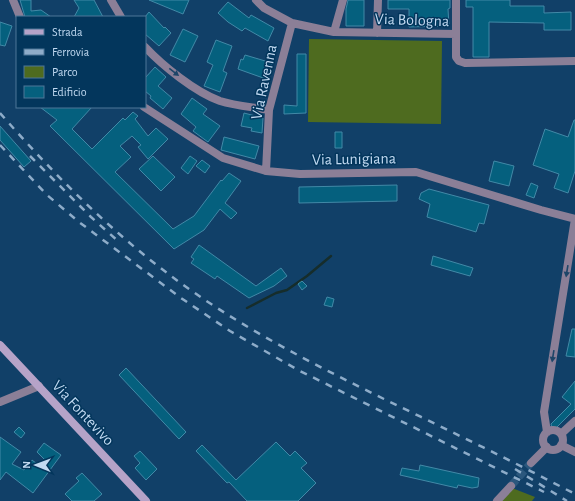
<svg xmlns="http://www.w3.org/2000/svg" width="575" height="501" viewBox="0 0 575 501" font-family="'Alegreya Sans',sans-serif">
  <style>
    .green { fill: #4e6b1f }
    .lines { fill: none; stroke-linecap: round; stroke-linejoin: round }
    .stream { stroke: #162d2b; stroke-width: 2.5 }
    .building { fill: #05607e; stroke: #4289a7 }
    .street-tunnel { stroke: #2b577d; stroke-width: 8; stroke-dasharray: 8 4; stroke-linecap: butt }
    .street { stroke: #8b7f97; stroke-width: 8 }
    .secondary { stroke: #b6a3c8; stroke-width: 8 }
    .rail { stroke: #8eacc9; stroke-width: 2.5; stroke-dasharray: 7 7; stroke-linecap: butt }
    .oneway { fill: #1e4568 }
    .labels { text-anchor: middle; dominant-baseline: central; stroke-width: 3; stroke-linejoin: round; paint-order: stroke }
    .street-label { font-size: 16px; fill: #c1d9f1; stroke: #03365c }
  </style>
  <rect width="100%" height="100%" fill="#114068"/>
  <!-- green -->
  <path class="green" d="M309 39 442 41 441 124 308 122Z
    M512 488 535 497 532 501H502Z"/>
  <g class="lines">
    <!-- stream -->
    <path class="stream" d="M247 308 276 293 287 290 307 276 331 256"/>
  </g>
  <!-- building -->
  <path class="building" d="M20 0H31V11L41 10 51 17H25Z
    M74 0H94L103 17H74L79 8Z
    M149 0H189L183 14Z
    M348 0H364V26H346V9Z
    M388 0H450V8L448 9 449 26 409 27V9H388Z
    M466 0H510V6H544V13L571 12V30H544V23L489 22V57H473V7H466Z
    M228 2 249 18 251 15 274 28 268 41 245 28 242 31 228 22 218 13Z
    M149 12 164 28 165 27 171 33 159 46 145 34V17Z
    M0 22 12 26 5 46 0 45Z
    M183 29 198 36 185 62 170 55Z
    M216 40 232 46 223 71 227 73 220 92 204 86 213 65 207 62Z
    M297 54H306V113L284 114V105L297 106Z
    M245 55 272 63 266 79 238 69 241 59 243 60Z
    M155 67 166 77 158 86 172 98 163 109 150 98 151 96 145 91V78Z
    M192 98 207 109 203 114 220 126 208 142 193 131 196 127 181 114Z
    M40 107H92L72 129 92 149 123 118 125 120 133 112 138 116 135 119 148 136 156 128 168 139 148 159 138 147 141 145 132 136 120 146 131 157 115 172 173 229 194 216 221 180 222 181 229 173 241 181 225 203 237 213 231 219 220 209 204 230 174 249 50 126 57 120Z
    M244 113 263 118 262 133 251 131 252 128 241 126Z
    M574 120H575V171L568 193 554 188 559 174 533 165 545 129 568 137Z
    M0 126 31 161 24 167 0 140Z
    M335 132H342V148H335Z
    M224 137 259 146 255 159 221 150Z
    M153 156 175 177 161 191 139 169Z
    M190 156 197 161 188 174 181 168Z
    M202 160 210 166 205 173 196 166Z
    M494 161 514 166 509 186 489 181Z
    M531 183 538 186 534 198 526 195Z
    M397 185V201L299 203V187Z
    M429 189 489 205 484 224 479 223 476 232 427 217 430 204 419 199 421 193Z
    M199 245 256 286 281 268 287 276 274 286 249 298 217 276 215 279 191 263 194 259 191 257Z
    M433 256 473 268 470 276 431 265Z
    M302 281 307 286 302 290 298 284Z
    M327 297 334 299 332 307 324 305Z
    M572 329H575V357L566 356Z
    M126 368 186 432 179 439 119 375Z
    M575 381V409L554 430 552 428 551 424 571 404 562 397Z
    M19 427 25 433 21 438 14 432Z
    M0 437 21 452 12 464 24 470 32 460 41 467 46 461 37 452 44 443 61 455 33 493 6 472 0 480Z
    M276 442 290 456 295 451 307 463 301 468 316 483 298 501H247L229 482 227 483 196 451 202 445 236 480Z
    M140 451 157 469 146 480 135 468 140 463 134 456Z
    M420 465 479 478 478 487 472 488 458 485 457 488 400 475 402 468 419 471Z
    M82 473 102 494 94 501H72L65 494 79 481 76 478Z"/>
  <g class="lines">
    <!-- street-tunnel -->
    <path class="street-tunnel" d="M511 486 531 463"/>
    <!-- street -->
    <path class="street" d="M13 0 20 17
      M111 0 121 17
      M256 0 264 8 292 23 334 32 456 34
      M456 0V57L459 61 465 63 575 61
      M334 32 343 0
      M377 33 378 0
      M145 47C163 66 195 92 220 101 236 106 253 107 269 110
      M144 107 223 158 266 171 300 174 416 172 541 210 575 219
      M266 171 269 110 292 23
      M0 402 39 386
      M543 440a10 10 0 1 1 20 0a10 10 0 1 1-20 0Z
      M547 432 544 412 575 219
      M561 434 575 421
      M561 445 575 452
      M531 463 547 447
      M497 501 511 486"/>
    <!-- secondary -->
    <path class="secondary" d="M0 345 146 501"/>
    <!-- rail -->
    <path class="rail" d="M0 113C57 178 118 239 189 289 250 332 317 366 384 399 448 430 512 461 575 494
      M0 145 47 195 79 222 181 298 230 331 298 370 544 492
      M30 156 91 217 119 242
      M515 469 567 501"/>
  </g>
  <!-- one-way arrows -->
  <defs><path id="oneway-solid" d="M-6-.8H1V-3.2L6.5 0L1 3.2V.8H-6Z"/></defs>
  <g class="oneway">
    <use href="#oneway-solid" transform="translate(174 72) rotate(38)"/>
    <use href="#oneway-solid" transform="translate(567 271) rotate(99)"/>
    <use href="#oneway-solid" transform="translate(553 356) rotate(99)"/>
  </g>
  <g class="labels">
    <!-- street labels -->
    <g class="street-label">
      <text transform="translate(412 20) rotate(2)">Via Bologna</text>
      <text transform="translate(264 82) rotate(-78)">Via Ravenna</text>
      <text transform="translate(354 159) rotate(-1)">Via Lunigiana</text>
      <text transform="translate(83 413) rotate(47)">Via Fontevivo</text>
    </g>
  </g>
  <!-- legend -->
  <rect x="16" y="16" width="130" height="92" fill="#03365c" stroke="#4f7798"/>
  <rect x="24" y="29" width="20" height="6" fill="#b6a3c8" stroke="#4f7798"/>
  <text x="52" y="36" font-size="12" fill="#c1d9f1">Strada</text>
  <rect x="24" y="49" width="20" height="6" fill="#8eacc9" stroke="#4f7798"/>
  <text x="52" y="56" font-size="12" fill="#c1d9f1">Ferrovia</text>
  <rect x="24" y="66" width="20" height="12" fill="#4e6b1f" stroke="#4f7798"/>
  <text x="52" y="76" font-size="12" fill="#c1d9f1">Parco</text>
  <rect x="24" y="86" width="20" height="12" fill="#05607e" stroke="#4f7798"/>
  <text x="52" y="96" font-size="12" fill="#c1d9f1">Edificio</text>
  <!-- north arrow -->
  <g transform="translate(36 465) rotate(271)" stroke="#03365c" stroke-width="3" paint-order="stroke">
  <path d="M0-3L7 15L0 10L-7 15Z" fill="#c1d9f1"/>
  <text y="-6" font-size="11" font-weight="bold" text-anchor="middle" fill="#c1d9f1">N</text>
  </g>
</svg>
